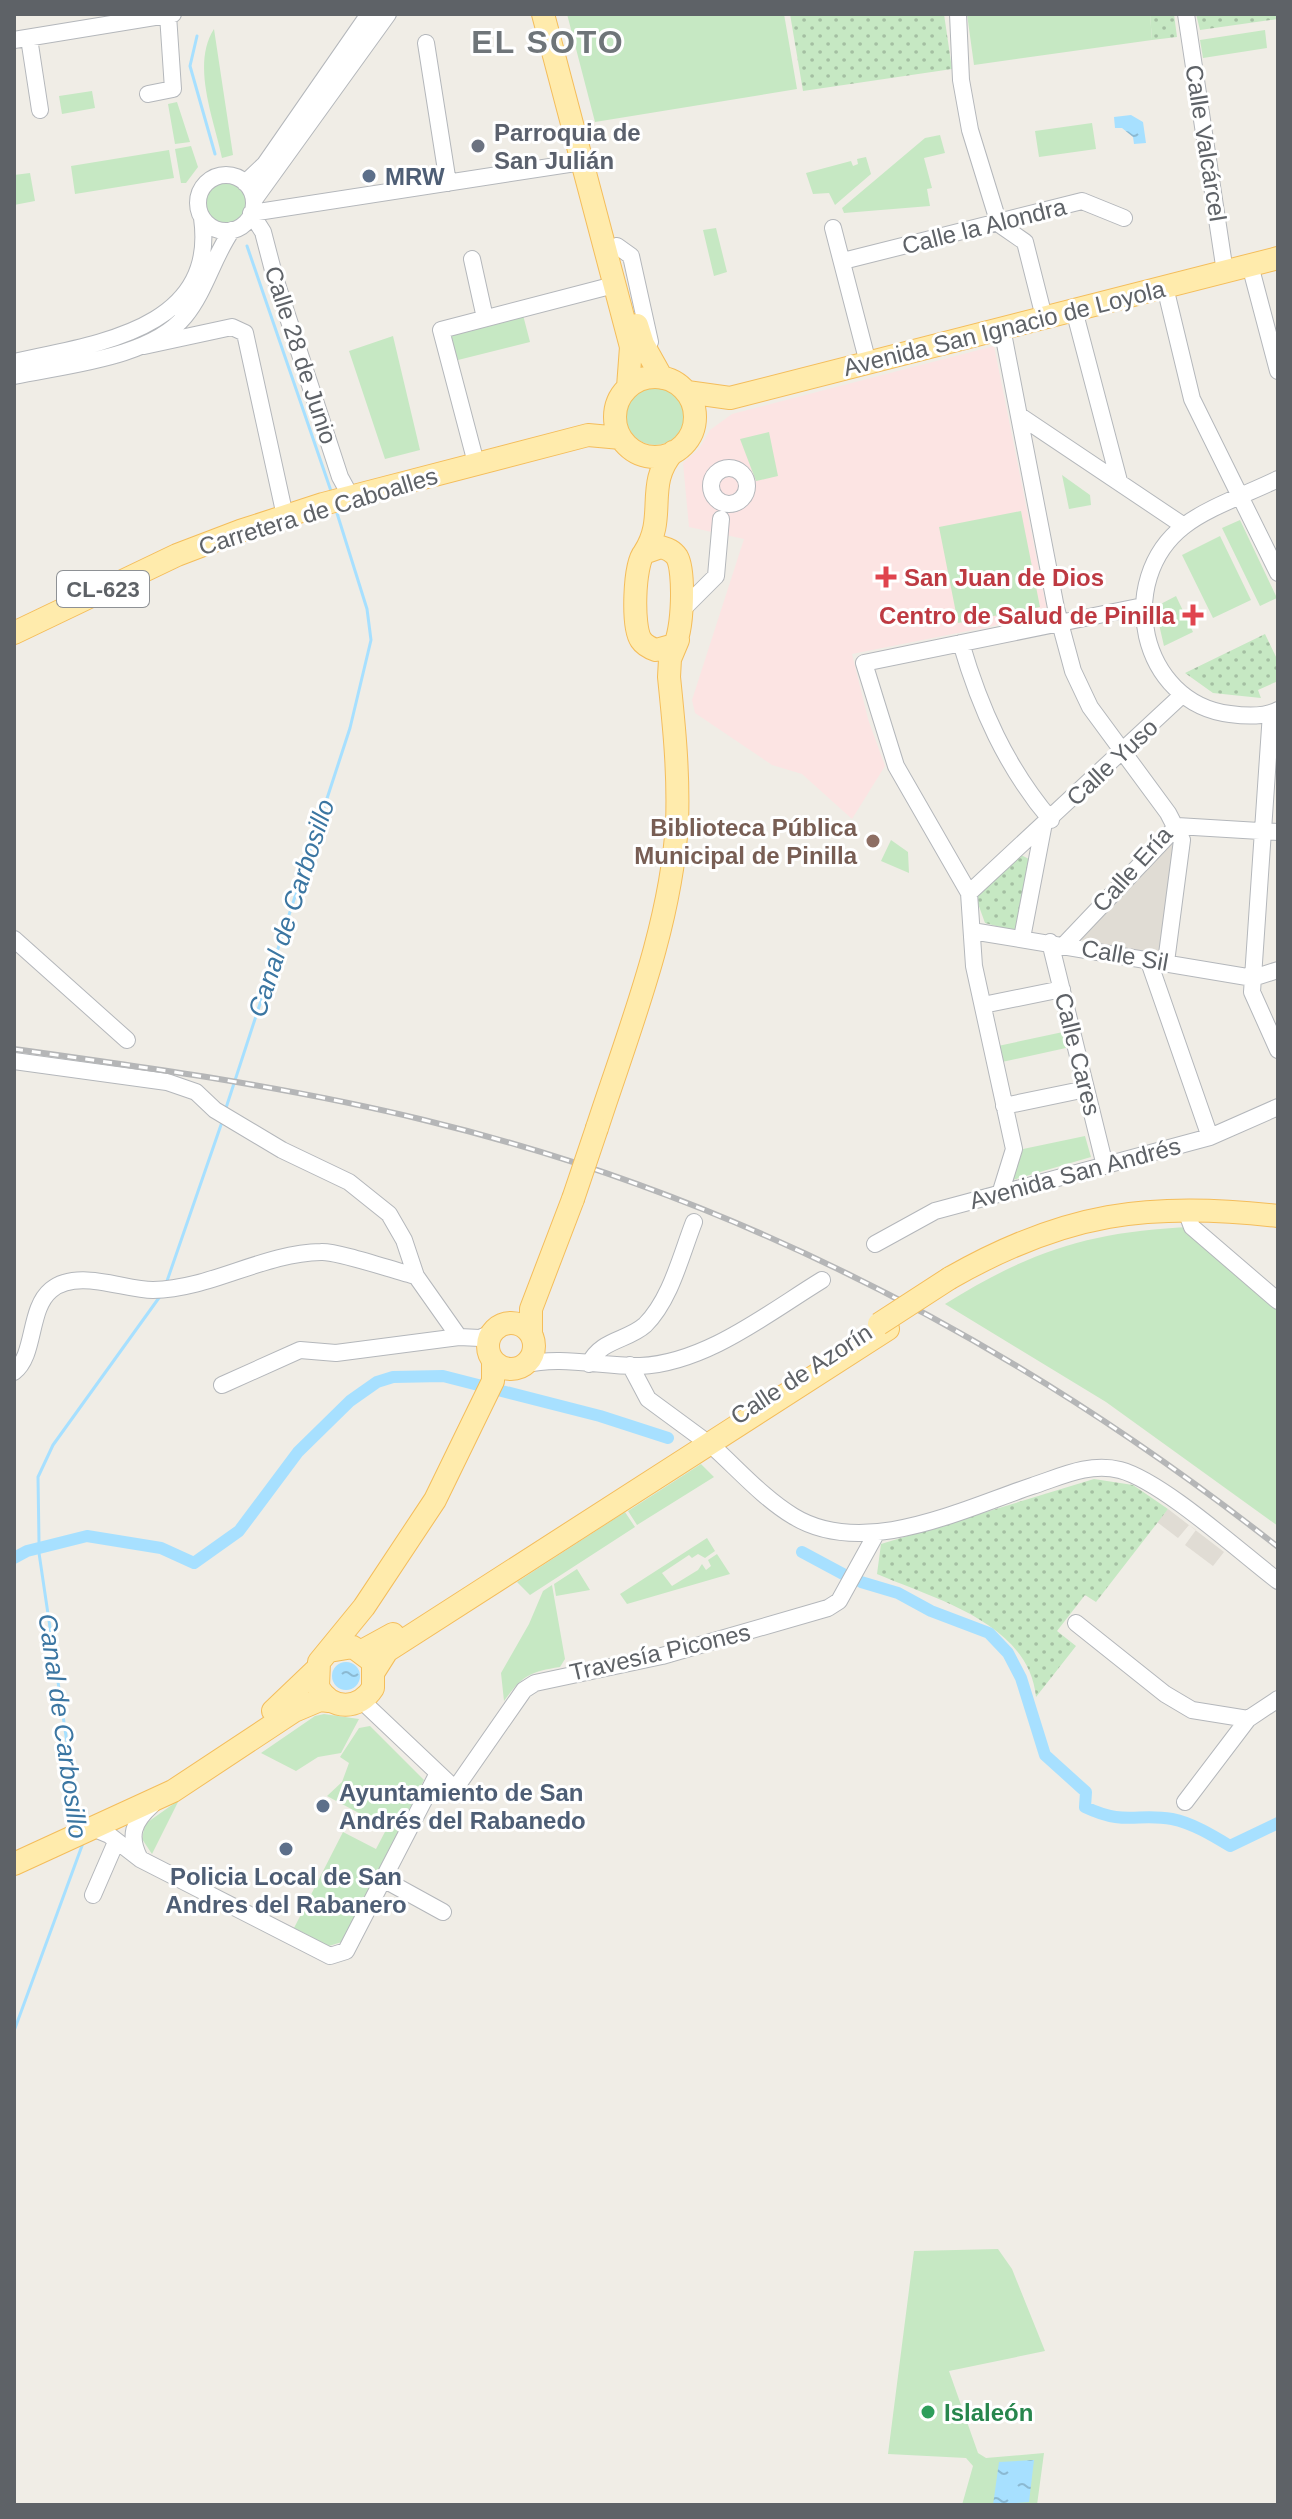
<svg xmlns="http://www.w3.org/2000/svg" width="1292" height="2519" viewBox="0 0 1292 2519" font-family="Arial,sans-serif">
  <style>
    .education { fill: #e0dcd4 }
    .medical { fill: #fce4e3 }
    .green { fill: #c6e8c3 }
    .park { fill: url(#park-dots) }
    .water { fill: url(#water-ripples) }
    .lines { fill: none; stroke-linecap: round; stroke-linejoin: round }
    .stream { stroke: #a7e0ff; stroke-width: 3 }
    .canal { stroke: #a7e0ff; stroke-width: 12 }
    .minor-casing { stroke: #b4b7bb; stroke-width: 18 }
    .major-casing { stroke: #f4bd5b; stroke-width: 24 }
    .minor { stroke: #fff; stroke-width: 16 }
    .major { stroke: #ffebac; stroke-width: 22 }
    .rail-casing { stroke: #b5b6b7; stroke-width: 6 }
    .rail { stroke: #fff; stroke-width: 3; stroke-dasharray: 9; stroke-linecap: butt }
    .major-bridge-casing { stroke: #f4bd5b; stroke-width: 24; stroke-linecap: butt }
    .major-bridge { stroke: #ffebac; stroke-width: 22 }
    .worship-dot { fill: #6b7280; stroke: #fff; stroke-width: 3 }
    .service-dot { fill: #5c6f8a; stroke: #fff; stroke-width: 3 }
    .health-dot { fill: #e0444e; stroke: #fff; stroke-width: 3 }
    .education-dot { fill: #8d6e63; stroke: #fff; stroke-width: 3 }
    .leisure-dot { fill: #2e9e5b; stroke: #fff; stroke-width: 3 }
    .labels { text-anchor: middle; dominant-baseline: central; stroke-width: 6; stroke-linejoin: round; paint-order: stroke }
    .shield { fill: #fff; stroke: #8e9195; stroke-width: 2 }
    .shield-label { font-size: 22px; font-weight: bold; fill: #5e6267 }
    .worship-label { font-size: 24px; font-weight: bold; fill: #5b616d; stroke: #fff; text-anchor: start }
    .street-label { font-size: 24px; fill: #5e6267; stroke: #fff }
    .service-label { font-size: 24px; font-weight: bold; fill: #4e5e75; stroke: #fff; text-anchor: start }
    .health-label { font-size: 24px; font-weight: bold; fill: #be3a42; stroke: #fff; text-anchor: start }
    .education-label { font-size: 24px; font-weight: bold; fill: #785e54; stroke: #fff; text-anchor: end }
    .leisure-label { font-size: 24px; font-weight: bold; fill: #27864d; stroke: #fff; text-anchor: start }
    .water-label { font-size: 26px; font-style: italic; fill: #3b76a2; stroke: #fff }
    .district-label { font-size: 32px; font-weight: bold; letter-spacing: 2px; fill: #6f7579; stroke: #fff }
  </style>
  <defs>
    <pattern id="park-dots" width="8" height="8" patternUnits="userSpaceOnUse" patternTransform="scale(2)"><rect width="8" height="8" fill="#c6e8c3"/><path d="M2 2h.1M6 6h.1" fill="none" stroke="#a4bfa2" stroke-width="1.8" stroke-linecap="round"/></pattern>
    <pattern id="water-ripples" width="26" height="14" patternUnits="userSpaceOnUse" patternTransform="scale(2)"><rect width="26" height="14" fill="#a7e0ff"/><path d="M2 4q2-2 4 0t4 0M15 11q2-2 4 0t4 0" fill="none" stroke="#8bb9d2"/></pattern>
  </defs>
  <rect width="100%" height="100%" fill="#f0ede6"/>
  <!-- education -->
  <path class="education" d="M1167 840 1176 846 1160 954 1081 940 1080 934Z
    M1168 1509 1224 1552 1213 1566 1185 1545 1196 1530 1189 1525 1178 1538 1157 1522Z"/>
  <!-- medical -->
  <path class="medical" d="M994 346 1048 615 852 654 868 719 885 766 852 819 802 774 772 765 695 713 692 700 744 539 689 527 683 463 699 449 710 430 732 414Z"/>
  <!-- green -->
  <path class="green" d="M567 14H784L797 89 595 122Z
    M967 14H1150L1152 40 974 65Z
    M214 29 233 155 222 158C214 119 191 65 214 29Z
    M1265 30 1267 48 1203 58 1200 40Z
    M92 91 95 108 62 114 59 96Z
    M177 102 190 142 175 144 168 104Z
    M1092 123 1096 149 1039 157 1035 131Z
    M940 135 945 153 924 158 932 188 927 189 930 206 844 213 842 208 925 138Z
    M191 146 198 167 186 183H181L175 149Z
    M169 150 174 178 75 194 71 166Z
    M866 157 871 174 835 205 829 193 813 194 806 173 851 161 853 166 858 164 857 159Z
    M30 173 35 201 14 205V175Z
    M203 202a23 23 0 1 1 46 0a23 23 0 1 1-46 0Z
    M716 228 727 272 714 276 703 230Z
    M523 315 530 342 454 361 448 335Z
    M393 336 420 450 385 459 349 351Z
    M626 416a29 29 0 1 1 58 0a29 29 0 1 1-58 0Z
    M769 432 778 476 756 481 740 439Z
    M1062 475 1090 495 1091 505 1069 509Z
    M1021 511 1040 607 958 623 939 527Z
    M1240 520 1277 598 1260 606 1222 528Z
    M1220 536 1251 600 1213 618 1182 555Z
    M1176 596 1193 632 1164 646 1155 607Z
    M891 840 908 852 909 873 881 861Z
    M1063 1032 1066 1048 1002 1062 998 1046Z
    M1085 1136 1091 1157 1013 1180 1023 1149Z
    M1192 1227 1278 1301V1526L1106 1402 945 1304C1030 1251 1091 1231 1192 1227Z
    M701 1464 714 1477 637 1525 628 1511Z
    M625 1512 635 1527 530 1595 517 1582Z
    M707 1538 715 1551 705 1558 698 1554 692 1558 689 1555 662 1573 672 1586 698 1570 702 1564 706 1570 711 1566 708 1560 717 1554 730 1574 627 1604 620 1594Z
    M577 1569 590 1590 556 1596 554 1584Z
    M552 1585 565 1659 560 1667C529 1672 522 1676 504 1701L501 1673 529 1624 543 1591Z
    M324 1714 359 1719 341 1753 318 1757 296 1771 261 1753 315 1716Z
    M370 1726 424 1780 342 1942 329 1946 294 1928 343 1832 376 1849 387 1828 327 1796 342 1782 349 1763 340 1757 359 1728Z
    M179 1800 152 1854 142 1839 145 1824Z
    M998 2249 1012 2269 1045 2351 949 2371 978 2453 986 2458 1044 2453 1037 2505H962L973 2466 966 2458 888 2454 914 2251Z"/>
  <!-- park -->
  <path class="park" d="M790 14H944L952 69 803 91Z
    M1150 14H1174L1177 37 1152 40Z
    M1196 14H1278V19L1200 30Z
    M1265 634 1278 661V681L1258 690 1261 698 1213 693 1185 673Z
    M1021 855 1029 859 1015 931 985 923 976 898Z
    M1094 1479 1133 1485 1168 1509 1096 1602 1085 1595 1057 1631 1076 1646 1036 1697C1029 1623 935 1599 877 1574L881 1544Z"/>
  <!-- water -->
  <path class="water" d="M1131 115 1143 122 1146 143 1134 144 1133 137 1122 128H1115L1114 117Z
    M332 1676a14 14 0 1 1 28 0a14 14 0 1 1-28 0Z
    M1034 2460 1029 2502 993 2505 999 2462Z"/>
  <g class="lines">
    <!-- stream -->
    <path class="stream" d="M197 36 190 66 215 154
      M247 246 331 491
      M225 1111 350 728 371 640 367 609 336 510
      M167 1281 222 1122
      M39 1542 38 1477 53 1445 161 1295
      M39 1553 79 1824
      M14 2031 83 1843"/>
    <!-- canal -->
    <path class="canal" d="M802 1552 843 1574
      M14 1558 27 1551 87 1536 161 1548 194 1563 239 1531 298 1452 350 1401 377 1382 393 1377 443 1376 600 1416 668 1438
      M861 1582 898 1593 931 1611 989 1633 1008 1653 1021 1678 1045 1755 1086 1792 1085 1807C1125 1826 1136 1813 1172 1819 1192 1823 1212 1835 1230 1846L1278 1823"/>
    <!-- minor casing -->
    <g class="minor-casing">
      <path id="minor" d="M958 14 961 80 970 130 999 224 1025 242 1044 317
        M1186 14 1225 272
        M29 38 40 110
        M14 40 173 14
        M426 43 448 183
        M148 94 173 89 168 15
        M198 203a28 28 0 1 1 56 0a28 28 0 1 1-56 0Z
        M245 183 265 164 369 14
        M254 200 388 14
        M251 213 582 162
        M251 213 263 232 275 278 340 477 351 497
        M833 228 868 363
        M617 246 631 256 650 342
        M472 259 485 318
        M843 261 1082 201 1124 218
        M1250 265 1278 371
        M1165 287 1192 399 1278 573
        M1074 310 1119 481
        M1002 328 1056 608 1073 671 1090 707 1168 813 1182 840 1166 962
        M144 346 232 327 245 333 285 516
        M14 362C93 344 218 331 202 218
        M14 376C64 365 151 358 185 316 206 290 213 257 232 230
        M1020 416 1184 526
        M476 463 441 330 614 285
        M711 486a18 18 0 1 1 36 0a18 18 0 1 1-36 0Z
        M1278 479C1250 493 1208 507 1184 526 1114 580 1140 703 1230 714 1244 716 1265 717 1278 710
        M681 611 716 576 721 519
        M961 643C980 708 1006 767 1051 820
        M1271 713 1252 992 1278 1050
        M1177 826 1278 832
        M969 893 1181 696
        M972 931 1253 978 1278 970
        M1022 938 1043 828
        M14 939 127 1040
        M1050 942 1105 1166
        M1064 945 1177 826
        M1148 959 1210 1137
        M983 1005 1062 989
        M14 1061 167 1082 196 1092 215 1110 282 1150 349 1182 389 1214 404 1240 416 1276 459 1337
        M1004 1106 1086 1089
        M1001 1191 1014 1149 974 966 969 893 896 766 864 663 1143 606
        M1189 1219 1192 1227 1278 1301
        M875 1244 935 1211 1210 1137 1278 1107
        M589 1364C601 1339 627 1341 645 1325 671 1299 681 1255 694 1222
        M524 1365C560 1355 603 1367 640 1366 706 1363 768 1313 822 1280
        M630 1365 648 1399 701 1438
        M14 1372C36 1355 28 1309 51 1290 77 1268 124 1290 153 1290 211 1289 263 1253 321 1252 338 1251 395 1271 416 1276
        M222 1385 300 1350 336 1353 459 1337 480 1338 491 1333
        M710 1444C737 1468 763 1498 793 1516 863 1559 961 1510 1032 1486 1060 1477 1089 1462 1120 1470 1162 1481 1240 1552 1278 1581
        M1076 1623 1165 1694 1192 1710 1248 1719
        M362 1701 455 1789 524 1690 535 1683 662 1656 828 1608 839 1601 876 1534
        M1185 1802 1248 1719 1278 1699
        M90 1827 109 1835 140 1859 330 1956 346 1951 438 1773
        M140 1859C128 1836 133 1822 152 1805
        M383 1879 443 1912
        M93 1895 116 1842"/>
    </g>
    <!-- major casing -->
    <g class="major-casing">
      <path id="major" d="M543 14 631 347 628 387
        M637 325 643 344 662 378
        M615 417a40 40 0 1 1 80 0a40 40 0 1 1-80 0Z
        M687 392 730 398 1278 258
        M661 547C668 549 673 551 677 557 685 571 683 633 674 645L656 650C650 648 645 646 641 640 632 627 634 565 644 553Z
        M644 553C668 517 644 485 673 452
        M14 633 177 555 240 531 323 504 588 435 621 438
        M597 1128C629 1030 671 926 677 823 679 774 674 725 669 677L670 659 678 640
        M950 1278C1064 1213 1149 1201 1278 1216
        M488 1346a23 23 0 1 1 46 0a23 23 0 1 1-46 0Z
        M531 1333V1309L573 1199
        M329 1651 353 1647 373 1662V1688C359 1710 332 1711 318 1687L319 1662 364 1607 435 1500 493 1381V1361
        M362 1651 393 1634
        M375 1670 387 1651 888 1329
        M273 1711 317 1669
        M14 1864 173 1791 294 1711 320 1700 329 1701"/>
    </g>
    <!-- minor -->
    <use href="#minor" class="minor"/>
    <!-- major -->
    <use href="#major" class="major"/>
    <!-- rail casing -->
    <g class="rail-casing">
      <path id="rail" d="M14 1049C151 1068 289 1087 424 1120 739 1196 1024 1347 1278 1547"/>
    </g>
    <!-- rail -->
    <use href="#rail" class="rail"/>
    <!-- major-bridge casing -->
    <g class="major-bridge-casing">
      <path id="major-bridge" d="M573 1199 597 1128
        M879 1324 950 1278"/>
    </g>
    <!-- major-bridge -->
    <use href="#major-bridge" class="major-bridge"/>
  </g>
  <!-- markers -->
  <circle class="worship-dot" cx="478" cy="146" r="8"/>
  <g class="service-dot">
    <circle cx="369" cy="176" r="8"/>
    <circle cx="323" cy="1806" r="8"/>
    <circle cx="286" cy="1849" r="8"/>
  </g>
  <g class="health-dot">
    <path d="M882 565h8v8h8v8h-8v8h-8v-8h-8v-8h8z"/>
    <path d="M1189 603h8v8h8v8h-8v8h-8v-8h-8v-8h8z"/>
  </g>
  <circle class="education-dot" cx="873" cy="841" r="8"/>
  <circle class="leisure-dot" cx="928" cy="2412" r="8"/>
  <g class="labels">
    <!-- shield labels -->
    <rect class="shield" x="57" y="571" width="92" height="36" rx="6"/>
    <g class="shield-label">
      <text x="103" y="589">CL-623</text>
    </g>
    <!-- worship labels -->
    <g class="worship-label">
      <text x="494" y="132">Parroquia de<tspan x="494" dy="28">San Julián</tspan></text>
    </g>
    <!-- street labels -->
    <g class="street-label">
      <text transform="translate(1206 143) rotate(81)">Calle Valcárcel</text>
      <text transform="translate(984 226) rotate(-14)">Calle la Alondra</text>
      <text transform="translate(1004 328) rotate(-14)">Avenida San Ignacio de Loyola</text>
      <text transform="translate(301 355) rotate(72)">Calle 28 de Junio</text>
      <text transform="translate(318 511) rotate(-17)">Carretera de Caboalles</text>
      <text transform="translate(1112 762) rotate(-43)">Calle Yuso</text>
      <text transform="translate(1132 869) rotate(-48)">Calle Ería</text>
      <text transform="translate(1125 955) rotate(10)">Calle Sil</text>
      <text transform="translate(1078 1054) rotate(76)">Calle Cares</text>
      <text transform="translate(1075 1173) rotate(-15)">Avenida San Andrés</text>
      <text transform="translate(801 1374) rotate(-33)">Calle de Azorín</text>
      <text transform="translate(660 1652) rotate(-13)">Travesía Picones</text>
    </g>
    <!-- service labels -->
    <g class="service-label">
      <text x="385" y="176">MRW</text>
      <text x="339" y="1792">Ayuntamiento de San<tspan x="339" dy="28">Andrés del Rabanedo</tspan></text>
      <text x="286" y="1876" text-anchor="middle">Policia Local de San<tspan x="286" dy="28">Andres del Rabanero</tspan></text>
    </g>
    <!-- health labels -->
    <g class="health-label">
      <text x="904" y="577">San Juan de Dios</text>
      <text x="1175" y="615" text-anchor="end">Centro de Salud de Pinilla</text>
    </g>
    <!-- education labels -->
    <g class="education-label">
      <text x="857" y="827">Biblioteca Pública<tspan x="857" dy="28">Municipal de Pinilla</tspan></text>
    </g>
    <!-- leisure labels -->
    <g class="leisure-label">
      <text x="944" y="2412">Islaleón</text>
    </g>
    <!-- water labels -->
    <g class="water-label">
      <text transform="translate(291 908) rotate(-72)">Canal de Carbosillo</text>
      <text transform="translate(63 1726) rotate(82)">Canal de Carbosillo</text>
    </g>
    <!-- district labels -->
    <g class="district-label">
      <text x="548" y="42">EL SOTO</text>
    </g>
  </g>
  <!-- border -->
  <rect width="1292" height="2519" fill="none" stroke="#5e6267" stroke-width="32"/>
</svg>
